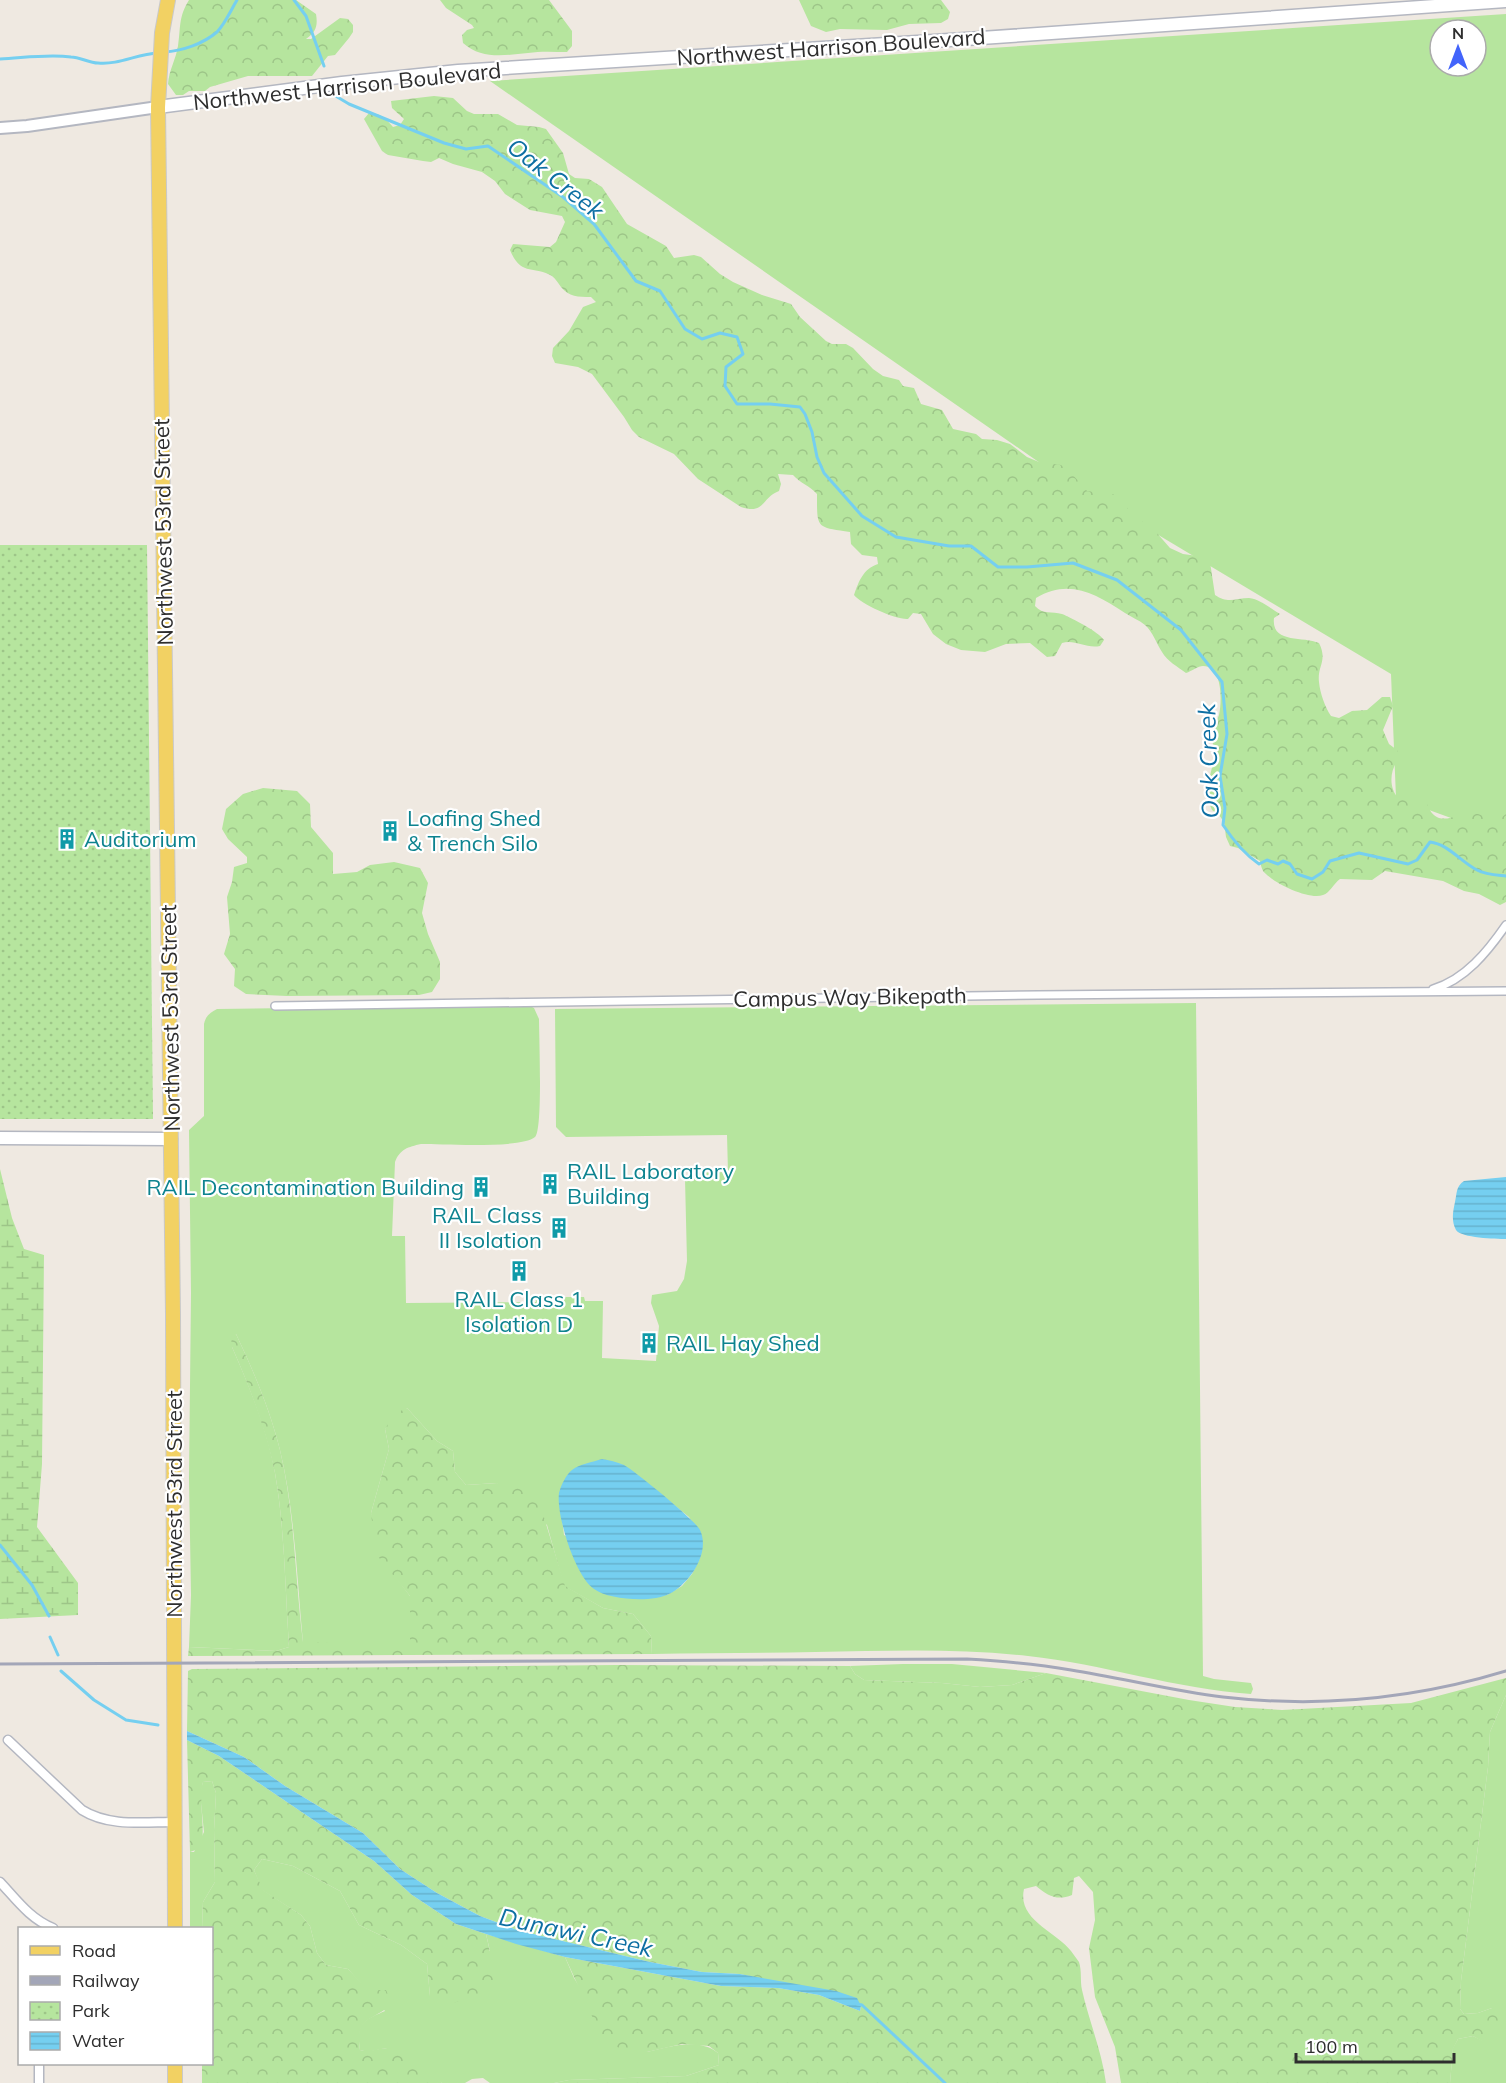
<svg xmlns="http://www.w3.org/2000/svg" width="1506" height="2083" viewBox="0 0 1506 2083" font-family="Mulish,sans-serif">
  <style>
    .grass { fill: #b6e59e; fill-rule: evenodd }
    .forest { fill: url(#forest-crowns) }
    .wetland { fill: url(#wetland-marsh) }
    .park { fill: url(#park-dots) }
    .water { fill: url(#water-rules) }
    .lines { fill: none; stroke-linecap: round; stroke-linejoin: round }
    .stream { stroke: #75cff0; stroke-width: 3 }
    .pedestrian-casing { stroke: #b4b7c1; stroke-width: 10 }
    .minor-casing { stroke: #b4b7c1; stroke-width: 11 }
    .tertiary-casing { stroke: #b4b7c1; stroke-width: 14 }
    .secondary-casing { stroke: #b4b7c1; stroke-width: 15 }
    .primary-casing { stroke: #c9c9c9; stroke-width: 16 }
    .pedestrian { stroke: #fff; stroke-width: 7 }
    .minor { stroke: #fff; stroke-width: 8 }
    .tertiary { stroke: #fff; stroke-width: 10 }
    .secondary { stroke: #fff; stroke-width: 12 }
    .primary { stroke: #f2d163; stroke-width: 14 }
    .rail { stroke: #a3a6b8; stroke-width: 3 }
    .labels { text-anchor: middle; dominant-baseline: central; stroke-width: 4.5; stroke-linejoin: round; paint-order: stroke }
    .street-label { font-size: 22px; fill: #2e2e2e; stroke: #fff }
    .culture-label { font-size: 22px; fill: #0d838f; stroke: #fff; text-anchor: start }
    .water-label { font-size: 24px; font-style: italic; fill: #0d6fa3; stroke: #fff }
  </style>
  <defs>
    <pattern id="forest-crowns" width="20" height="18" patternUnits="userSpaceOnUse" patternTransform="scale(1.5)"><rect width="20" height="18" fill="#b6e59e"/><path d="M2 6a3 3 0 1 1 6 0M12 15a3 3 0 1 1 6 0" fill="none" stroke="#9dc588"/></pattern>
    <pattern id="wetland-marsh" width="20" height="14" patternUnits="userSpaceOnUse" patternTransform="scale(1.5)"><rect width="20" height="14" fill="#b6e59e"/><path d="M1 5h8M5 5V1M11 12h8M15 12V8" fill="none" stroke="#9dc588"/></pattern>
    <pattern id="park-dots" width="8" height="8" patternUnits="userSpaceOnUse" patternTransform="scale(1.5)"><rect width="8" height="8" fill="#b6e59e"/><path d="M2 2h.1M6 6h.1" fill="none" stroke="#9dc588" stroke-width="1.8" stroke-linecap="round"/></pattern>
    <pattern id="water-rules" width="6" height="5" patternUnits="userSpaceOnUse" patternTransform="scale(1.5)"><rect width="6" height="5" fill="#75cff0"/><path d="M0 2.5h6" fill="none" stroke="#66b2ce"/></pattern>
  </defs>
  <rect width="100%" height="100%" fill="#efe9e1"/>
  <!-- grass -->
  <path class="grass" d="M1506 14V838L1396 798 1391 674 1053 472 490 81ZM1440 30H1476V66H1440Z
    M1196 1003 1203 1676 1214 1679 1251 1683 1253 1689 1251 1694C1176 1689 1103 1664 1028 1656 957 1648 886 1651 815 1652 761 1653 706 1653 652 1654L651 1636 633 1614 603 1608 564 1586 547 1525 497 1483 466 1485 455 1472 453 1451 437 1441 407 1408 385 1429 389 1449 371 1513 398 1580 410 1596V1647L303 1643C297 1579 295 1513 280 1450 270 1410 254 1372 236 1334L232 1347C250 1388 267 1429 275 1473 285 1530 285 1589 289 1647L276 1651 189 1647 191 1595 189 1478 191 1293 189 1130 204 1116V1024C206 1015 210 1013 217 1009L528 1005 534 1008 539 1019C539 1035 543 1130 535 1137 521 1149 442 1144 421 1144 408 1147 400 1149 395 1162L392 1236H405L406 1303 536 1302V1297H584L585 1301H603L602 1358 656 1361 659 1326 651 1303 652 1295 677 1291 684 1279 687 1261 685 1179 692 1173 728 1172 727 1135 566 1137 556 1127 555 1009ZM602 1459 624 1466 669 1501 689 1517 702 1539 700 1558 692 1574 682 1586 667 1595 564 1535 559 1494Z
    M903 1664H952L1046 1673 1012 1685 980 1687 942 1683 864 1680 855 1674 850 1666Z
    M1506 1695V2083H1450L1453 2048 1458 2039 1473 2036 1485 2042 1492 2008 1478 2013 1464 2014 1460 2009 1461 1981 1488 1767 1490 1732Z
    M212 1781 216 1793 214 1830 215 1882 203 1902 202 1928H190V1852H194L204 1832 200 1793 203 1782Z
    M262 1859 293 1866 340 1891 359 1925 401 1945 427 1964 430 1996 490 1951 486 1934 565 1957 574 1978 584 1994 647 2052C669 2047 698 2037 718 2053L719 2065 686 2076 569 2080 554 2083H490L483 2078 472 2079 465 2083H442L386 2048 368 2052 360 2050C356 2023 362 2021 385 2011L348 1969 326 1965 317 1953 310 1926 301 1915 262 1890 254 1870Z"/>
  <!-- forest -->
  <path class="forest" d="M189 0H296L316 14C318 26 316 32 306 39H311L340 18 348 19 353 25V32L349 38 335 55 328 56 312 76H248L210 87 205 91H189L183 95H176L168 84C169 70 176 59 178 46 181 27 178 18 189 0Z
    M440 0H549L572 31V46L567 52C554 52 541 51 528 53 505 55 482 60 463 43L462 35 467 30 474 28 472 25 446 8Z
    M799 0H941L950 12 948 19 941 23 909 24 887 30 840 29 826 32 811 26Z
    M434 96 453 98 467 111 474 114H498L517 125 539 127 546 129 563 153 569 174 575 178 589 179 602 187 627 224 666 246 674 258 694 255 701 257 720 274 733 282 762 295 791 304 800 317 826 341 832 344H846L853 348 873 369 883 376 899 380 903 386 914 388 921 404 942 410 953 429 976 434 982 439 997 440 1010 444 1027 457 1039 462 1061 465 1073 475 1087 491 1117 495 1132 514 1156 532 1170 548 1183 554 1205 557 1210 562 1215 595C1228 604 1236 598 1249 598 1260 599 1271 609 1280 614L1274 618C1271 644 1303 636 1319 643 1328 661 1317 666 1319 682 1320 693 1325 707 1331 716L1339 718 1352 711 1367 710 1382 697H1390L1393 706 1383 730 1389 744 1397 750 1400 757C1390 769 1388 786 1398 798L1427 804C1429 810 1433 816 1439 818 1451 821 1460 812 1471 813 1485 813 1494 825 1506 814V902L1500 905 1479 894 1464 891 1443 881 1385 871 1372 880 1340 879C1334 883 1330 893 1323 895 1309 900 1276 884 1266 874 1262 871 1261 866 1260 861L1238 848 1230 846 1226 837 1224 822 1219 815 1212 810 1209 803 1207 788 1216 751 1210 737C1211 729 1216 723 1219 715 1222 702 1223 666 1203 666 1198 666 1192 671 1186 673 1178 667 1167 661 1162 652 1156 643 1153 632 1145 625 1139 620 1131 617 1125 613 1096 594 1069 578 1036 598L1035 606C1043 615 1052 611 1062 614 1072 618 1099 632 1104 640L1100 646C1086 649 1075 639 1062 643L1055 656 1047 657 1030 643 1006 644 985 652 961 650 946 644 933 634 921 614 913 613 908 619C896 620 861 604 854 595 859 581 863 569 878 564L877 557 862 555 851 544 850 532C816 527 817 529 817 494 810 486 800 483 793 475L778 474 781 484 779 491C761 498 765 515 741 507L698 479 674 454 639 437 632 430 624 417 592 374 578 367 555 363 552 356 553 348 569 331 583 307 596 302 591 297C578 297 569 297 561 287 558 283 556 279 552 276 534 265 521 277 510 250L513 244 550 247 556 242 565 222 562 216 530 210 505 194 495 181 482 172 453 164 439 158 431 162 423 161 388 155 382 151 364 119 369 113C381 113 385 118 393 127L400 125 404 119 392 108 391 101Z
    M263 788 297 791 310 804 311 827 333 853V874L357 872 370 865 394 862 420 868 428 883 422 913 428 934 440 962V979L432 992 419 995 287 996 246 994 234 986 235 969 224 954 230 934 227 897 232 882 234 867 247 863V857L228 839 222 829 226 809 243 794Z
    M236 1334C254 1372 270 1410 280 1450 295 1513 295 1579 303 1642L410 1646V1596L376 1554 371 1513 389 1449 385 1429 394 1414 407 1408 437 1441 453 1451 455 1472 466 1485 497 1483 536 1491 565 1586 603 1608 633 1614 651 1636 652 1654 188 1656 189 1647 276 1651 289 1647C285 1589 285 1530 275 1473 266 1429 250 1388 232 1347L231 1337Z
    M617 1665 850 1666 855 1674 864 1680 942 1683 980 1687 1012 1685 1046 1673 1189 1700 1235 1707 1282 1710 1411 1703 1506 1678V1695L1490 1732 1488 1767 1461 1981 1460 2009 1464 2014 1478 2013 1492 2008 1502 2012C1505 2024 1503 2031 1494 2041L1485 2043 1473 2036 1458 2039 1453 2049 1450 2083H1121L1115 2047 1095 1997 1089 1948 1095 1920 1093 1892 1079 1876 1074 1878 1072 1895C1057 1901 1048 1896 1036 1886L1024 1889C1017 1920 1056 1931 1071 1951 1073 1954 1077 1959 1079 1962 1082 1971 1080 1981 1082 1990 1089 2021 1102 2052 1106 2083H554L569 2080 686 2076 719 2065 718 2053 709 2046 682 2044 647 2052 623 2051 601 2036 565 1957 721 1986 778 1988 819 1995 860 2011 861 2006 777 1982 740 1974 702 1972 650 1962 517 1930 480 1916 437 1893 400 1869 363 1833 285 1786 244 1757 187 1731 188 1671 192 1669Z
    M187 1740 219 1756 374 1861 412 1895 456 1924 486 1934 497 1983 490 1996 445 2004 430 1996 427 1964 401 1945 359 1925 340 1891 293 1866 262 1859 254 1870 263 1890 301 1915 310 1926 317 1953 326 1965 348 1969 368 1990H386L392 2003C373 2023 355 2014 360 2050 371 2053 377 2048 388 2048 417 2047 423 2066 442 2083H202V2064H212V1928H202L203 1902 215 1882 214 1830 216 1793 212 1781 203 1782C198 1805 206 1825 201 1848L190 1852Z"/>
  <!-- wetland -->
  <path class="wetland" d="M0 1169 12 1218 24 1249 44 1255 42 1464 37 1527 78 1583V1615L0 1619Z"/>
  <!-- park -->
  <path class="park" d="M0 545H147L153 1119H0Z"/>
  <!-- water -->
  <path class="water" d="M1506 1177V1239C1496 1239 1461 1238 1456 1230 1451 1221 1453 1211 1455 1202 1457 1193 1456 1186 1464 1181Z
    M602 1459C609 1460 617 1462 624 1465 635 1471 695 1520 700 1530 711 1553 689 1584 669 1594 652 1603 609 1600 594 1589 575 1576 556 1515 559 1493 561 1485 566 1475 572 1470 579 1464 593 1462 602 1459Z
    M187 1731 244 1757 285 1786 363 1833 400 1869 437 1893 480 1916 517 1930 650 1962 702 1972 740 1974 836 1991 857 1998 861 2006 860 2011 819 1995 778 1988 721 1986 565 1957 516 1944 456 1924 412 1895 374 1861 219 1756 187 1740Z"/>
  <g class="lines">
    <!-- stream -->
    <path class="stream" d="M294 0 306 16 324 66
      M164 52C182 51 203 44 217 32 225 24 231 10 237 0
      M0 59C23 58 47 54 71 57 80 57 89 63 98 63 119 65 137 54 158 53
      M334 95 349 104 444 143 466 149 488 146 563 197 594 224 636 281 660 291 685 329 702 339 720 333 737 337 743 354 726 367 725 386 737 404H770L800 407 805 414 812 432 817 457 824 473 862 516 896 537 949 546H971L998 567H1027L1073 563 1117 580 1181 630 1222 682 1227 734 1220 776 1225 808 1223 825C1233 840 1244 854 1259 864L1267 860 1278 864 1283 861 1290 864 1297 874 1312 879 1323 872 1330 861 1359 853 1408 864 1417 860 1430 842C1448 844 1461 862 1477 870 1486 875 1496 875 1506 876
      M0 1545 32 1585 49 1616
      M50 1637 58 1655
      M61 1671 94 1700 126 1720 158 1725
      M857 2004 862 2005 945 2083"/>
    <!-- pedestrian casing -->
    <g class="pedestrian-casing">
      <path id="pedestrian" d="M1433 989C1465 980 1488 951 1506 925
        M275 1006 1038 995 1506 991"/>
    </g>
    <!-- minor casing -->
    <g class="minor-casing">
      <path id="minor" d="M8 1740 82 1810C109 1827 144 1822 175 1822
        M0 1882C16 1899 30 1919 53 1928
        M39 2064V2083"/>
    </g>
    <!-- tertiary casing -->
    <g class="tertiary-casing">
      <path id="tertiary" d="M0 128 27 126 158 107"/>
    </g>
    <!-- secondary casing -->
    <g class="secondary-casing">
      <path id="secondary" d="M158 107 342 83 458 71 981 38 1506 1
        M0 1138 171 1139"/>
    </g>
    <!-- primary casing -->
    <g class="primary-casing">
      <path id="primary" d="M168 0 162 33 158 107 173 1314 175 1928
        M175 2083V2064"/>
    </g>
    <!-- pedestrian -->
    <use href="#pedestrian" class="pedestrian"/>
    <!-- minor -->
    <use href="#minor" class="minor"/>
    <!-- tertiary -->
    <use href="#tertiary" class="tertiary"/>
    <!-- secondary -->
    <use href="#secondary" class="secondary"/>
    <!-- primary -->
    <use href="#primary" class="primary"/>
    <!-- rail -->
    <path class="rail" d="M0 1664 967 1659C1002 1661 1037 1664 1071 1670 1122 1678 1172 1691 1223 1697 1318 1708 1414 1699 1506 1671"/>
  </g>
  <!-- icons -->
  <defs>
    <g id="building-bare" transform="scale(1.62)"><path d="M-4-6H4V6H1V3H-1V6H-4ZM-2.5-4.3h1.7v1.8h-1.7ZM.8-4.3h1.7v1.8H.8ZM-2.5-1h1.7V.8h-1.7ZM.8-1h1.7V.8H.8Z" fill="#0f9aa8" stroke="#fff" stroke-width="2.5" paint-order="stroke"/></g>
  </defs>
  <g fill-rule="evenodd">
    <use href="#building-bare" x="390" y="831"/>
    <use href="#building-bare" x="67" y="839"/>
    <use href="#building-bare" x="550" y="1184"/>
    <use href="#building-bare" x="481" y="1187"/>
    <use href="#building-bare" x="559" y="1228"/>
    <use href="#building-bare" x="519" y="1271"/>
    <use href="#building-bare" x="649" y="1343"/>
  </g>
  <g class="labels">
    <!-- street labels -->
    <g class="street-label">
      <text transform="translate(831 47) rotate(-4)">Northwest Harrison Boulevard</text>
      <text transform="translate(347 86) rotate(-6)">Northwest Harrison Boulevard</text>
      <text transform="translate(163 532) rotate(-91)">Northwest 53rd Street</text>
      <text transform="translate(850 997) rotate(-1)">Campus Way Bikepath</text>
      <text transform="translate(170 1018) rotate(-91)">Northwest 53rd Street</text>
      <text transform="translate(174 1504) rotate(-90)">Northwest 53rd Street</text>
    </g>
    <!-- culture labels -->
    <g class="culture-label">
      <text x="407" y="818">Loafing Shed<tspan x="407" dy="25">&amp; Trench Silo</tspan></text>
      <text x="84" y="839">Auditorium</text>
      <text x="567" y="1171">RAIL Laboratory<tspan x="567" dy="25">Building</tspan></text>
      <text x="464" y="1187" text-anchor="end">RAIL Decontamination Building</text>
      <text x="542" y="1215" text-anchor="end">RAIL Class<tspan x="542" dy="25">II Isolation</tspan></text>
      <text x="519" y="1299" text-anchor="middle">RAIL Class 1<tspan x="519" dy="25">Isolation D</tspan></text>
      <text x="666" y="1343">RAIL Hay Shed</text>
    </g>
    <!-- water labels -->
    <g class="water-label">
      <text transform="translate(556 178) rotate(38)">Oak Creek</text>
      <text transform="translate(1208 761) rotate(-92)">Oak Creek</text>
      <text transform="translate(576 1932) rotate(12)">Dunawi Creek</text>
    </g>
  </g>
  <!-- legend -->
  <rect x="18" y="1927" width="195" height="138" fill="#ffffff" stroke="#ababab" stroke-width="1.5"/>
  <rect x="30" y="1946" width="30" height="9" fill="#f2d163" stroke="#ababab" stroke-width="1.5"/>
  <text x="72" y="1957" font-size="18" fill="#2e2e2e">Road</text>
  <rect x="30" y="1976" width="30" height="9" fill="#a3a6b8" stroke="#ababab" stroke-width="1.5"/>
  <text x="72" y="1987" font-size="18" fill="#2e2e2e">Railway</text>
  <rect x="30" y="2002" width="30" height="18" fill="url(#park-dots)" stroke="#ababab" stroke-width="1.5"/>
  <text x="72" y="2017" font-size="18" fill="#2e2e2e">Park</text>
  <rect x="30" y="2032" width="30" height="18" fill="url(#water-rules)" stroke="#ababab" stroke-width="1.5"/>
  <text x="72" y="2047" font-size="18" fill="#2e2e2e">Water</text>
  <!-- north arrow -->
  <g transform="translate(1458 48)"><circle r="28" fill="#ffffff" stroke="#ababab" stroke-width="1.5"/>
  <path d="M0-4.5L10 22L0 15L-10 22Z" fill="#4264fb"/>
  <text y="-9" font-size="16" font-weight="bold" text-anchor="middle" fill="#2e2e2e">N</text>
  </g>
  <!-- scale -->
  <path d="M1296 2053v9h158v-9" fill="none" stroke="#2e2e2e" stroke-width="3"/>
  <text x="1305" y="2053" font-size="18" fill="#2e2e2e" stroke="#ffffff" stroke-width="4.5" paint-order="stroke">100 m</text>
</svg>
